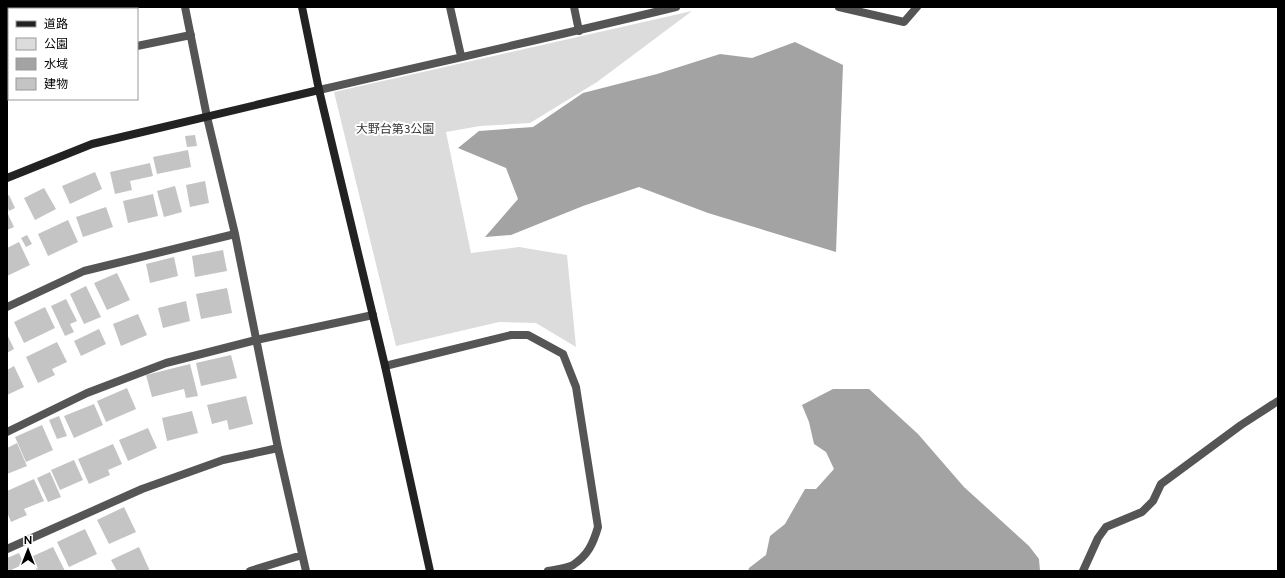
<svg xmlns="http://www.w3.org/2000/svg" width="1285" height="578" viewBox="0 0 1285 578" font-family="Figtree,'Noto Sans JP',sans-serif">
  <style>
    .green { fill: #dcdcdc }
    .water { fill: #a3a3a3 }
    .building { fill: #c4c4c4 }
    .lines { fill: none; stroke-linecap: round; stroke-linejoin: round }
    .street { stroke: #555; stroke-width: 8 }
    .secondary { stroke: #222; stroke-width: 8 }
    .labels { text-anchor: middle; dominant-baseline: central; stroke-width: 4; stroke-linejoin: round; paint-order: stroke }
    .park-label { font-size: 12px; fill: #333; stroke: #fff }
  </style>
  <rect width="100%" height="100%" fill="#fff"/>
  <!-- green -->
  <path class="green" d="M692 11 597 82 530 123 480 126 446 132 471 253 519 247 567 255 576 347 536 323 499 322 396 346 334 92Z"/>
  <!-- water -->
  <path class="water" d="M795 42 843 65 836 252 708 213 639 187 583 206 511 235 485 237 518 199 506 168 458 148 479 131 533 127 583 93 657 74 720 54 752 58Z
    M833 389H869L918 434 964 487 1029 546 1039 559 1040 571H748L749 568 766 555 770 536 785 524 805 489H816L834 469 826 452 814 444 809 422 802 405Z"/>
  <!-- building -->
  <path class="building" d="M195 135 197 146 187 147 185 136Z
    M188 150 191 167 157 174 153 157Z
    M150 163 153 176 130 181 132 190 115 194 110 172Z
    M95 172 102 189 70 204 62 186Z
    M205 181 209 203 190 207 186 185Z
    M175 186 182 212 164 217 157 191Z
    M44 188 56 209 35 220 24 198Z
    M153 194 158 216 128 223 123 201Z
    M9 195 15 208 9 211 7 206V196Z
    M106 207 113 227 83 237 76 217Z
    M7 212 14 227 7 230Z
    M68 220 78 242 48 256 38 234Z
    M27 235 32 244 26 247 21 238Z
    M19 242 30 265 7 276V248Z
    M223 250 227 271 195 277 192 256Z
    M174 257 178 276 150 283 146 264Z
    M117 273 130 300 107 310 94 283Z
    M86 286 101 317 84 324 70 294Z
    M227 288 232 313 201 319 196 294Z
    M66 299 77 321 70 324 74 332 65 336 51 306Z
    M186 301 190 321 163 328 158 308Z
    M45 307 55 328 24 343 14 322Z
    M138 314 147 335 121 346 113 324Z
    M99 329 106 344 81 356 74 341Z
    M7 334 14 349 7 353Z
    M57 342 67 362 52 369 55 375 38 383 26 357Z
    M231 355 237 378 201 386 196 363Z
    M190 364 198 396 186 398 184 389 152 397 146 375Z
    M14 366 24 387 7 395V370Z
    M127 388 136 409 106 422 97 401Z
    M246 396 253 424 229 430 227 420 212 424 207 405Z
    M94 404 103 425 74 438 64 416Z
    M192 411 198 433 167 441 162 418Z
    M59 416 67 436 57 439 49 420Z
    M42 425 53 450 26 462 15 437Z
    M148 428 157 448 128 461 119 440Z
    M17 443 27 466 7 474V448Z
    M113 444 122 464 108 470 110 475 89 484 78 459Z
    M74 460 83 480 60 490 51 470Z
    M50 472 61 497 48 502 37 478Z
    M34 479 44 501 24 509 27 515 11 522 7 512V491Z
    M124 507 136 532 109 544 97 520Z
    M85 529 97 554 69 567 57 542Z
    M53 547 65 571H37L31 557Z
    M139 547 150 571H117L111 560Z
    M19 553 24 564 9 571 7 567V558Z"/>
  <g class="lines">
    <!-- street -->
    <path class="street" d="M185 7 207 117 235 234 278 448 306 571
      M450 7 461 56
      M574 7 579 31
      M839 7 904 22 917 7
      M137 46 191 35
      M7 84 9 83
      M319 90C438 62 557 36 676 7
      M7 307 84 271 235 234
      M385 366 511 335H528L563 354 576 387 598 527C593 544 588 555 573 565 566 569 556 569 548 571
      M7 432 87 393 166 363 256 340 373 315
      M7 549 142 489 223 460 278 448
      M250 571 302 555
      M1083 571 1098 538 1106 527 1142 512 1153 501 1161 484 1241 425 1278 401"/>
    <!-- secondary -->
    <path class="secondary" d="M302 7 319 90 385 366 430 571
      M7 178 92 144 319 90"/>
  </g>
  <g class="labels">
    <!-- park labels -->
    <g class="park-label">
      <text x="395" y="129">大野台第3公園</text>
    </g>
  </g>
  <!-- border -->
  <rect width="1285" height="578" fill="none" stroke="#000000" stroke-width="16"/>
  <!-- legend -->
  <rect x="8" y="8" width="130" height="92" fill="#ffffff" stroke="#999999"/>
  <rect x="16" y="21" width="20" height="6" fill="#222222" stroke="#999999"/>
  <text x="44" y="28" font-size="12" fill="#000000">道路</text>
  <rect x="16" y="38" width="20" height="12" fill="#dcdcdc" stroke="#999999"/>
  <text x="44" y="48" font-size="12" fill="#000000">公園</text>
  <rect x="16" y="58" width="20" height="12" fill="#a3a3a3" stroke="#999999"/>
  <text x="44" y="68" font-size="12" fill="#000000">水域</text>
  <rect x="16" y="78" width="20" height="12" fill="#c4c4c4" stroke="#999999"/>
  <text x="44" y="88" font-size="12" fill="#000000">建物</text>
  <!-- north arrow -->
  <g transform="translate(28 550)" stroke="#ffffff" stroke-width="3" paint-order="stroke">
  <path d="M0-3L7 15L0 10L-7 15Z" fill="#000000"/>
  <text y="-6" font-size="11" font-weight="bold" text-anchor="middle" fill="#000000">N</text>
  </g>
</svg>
